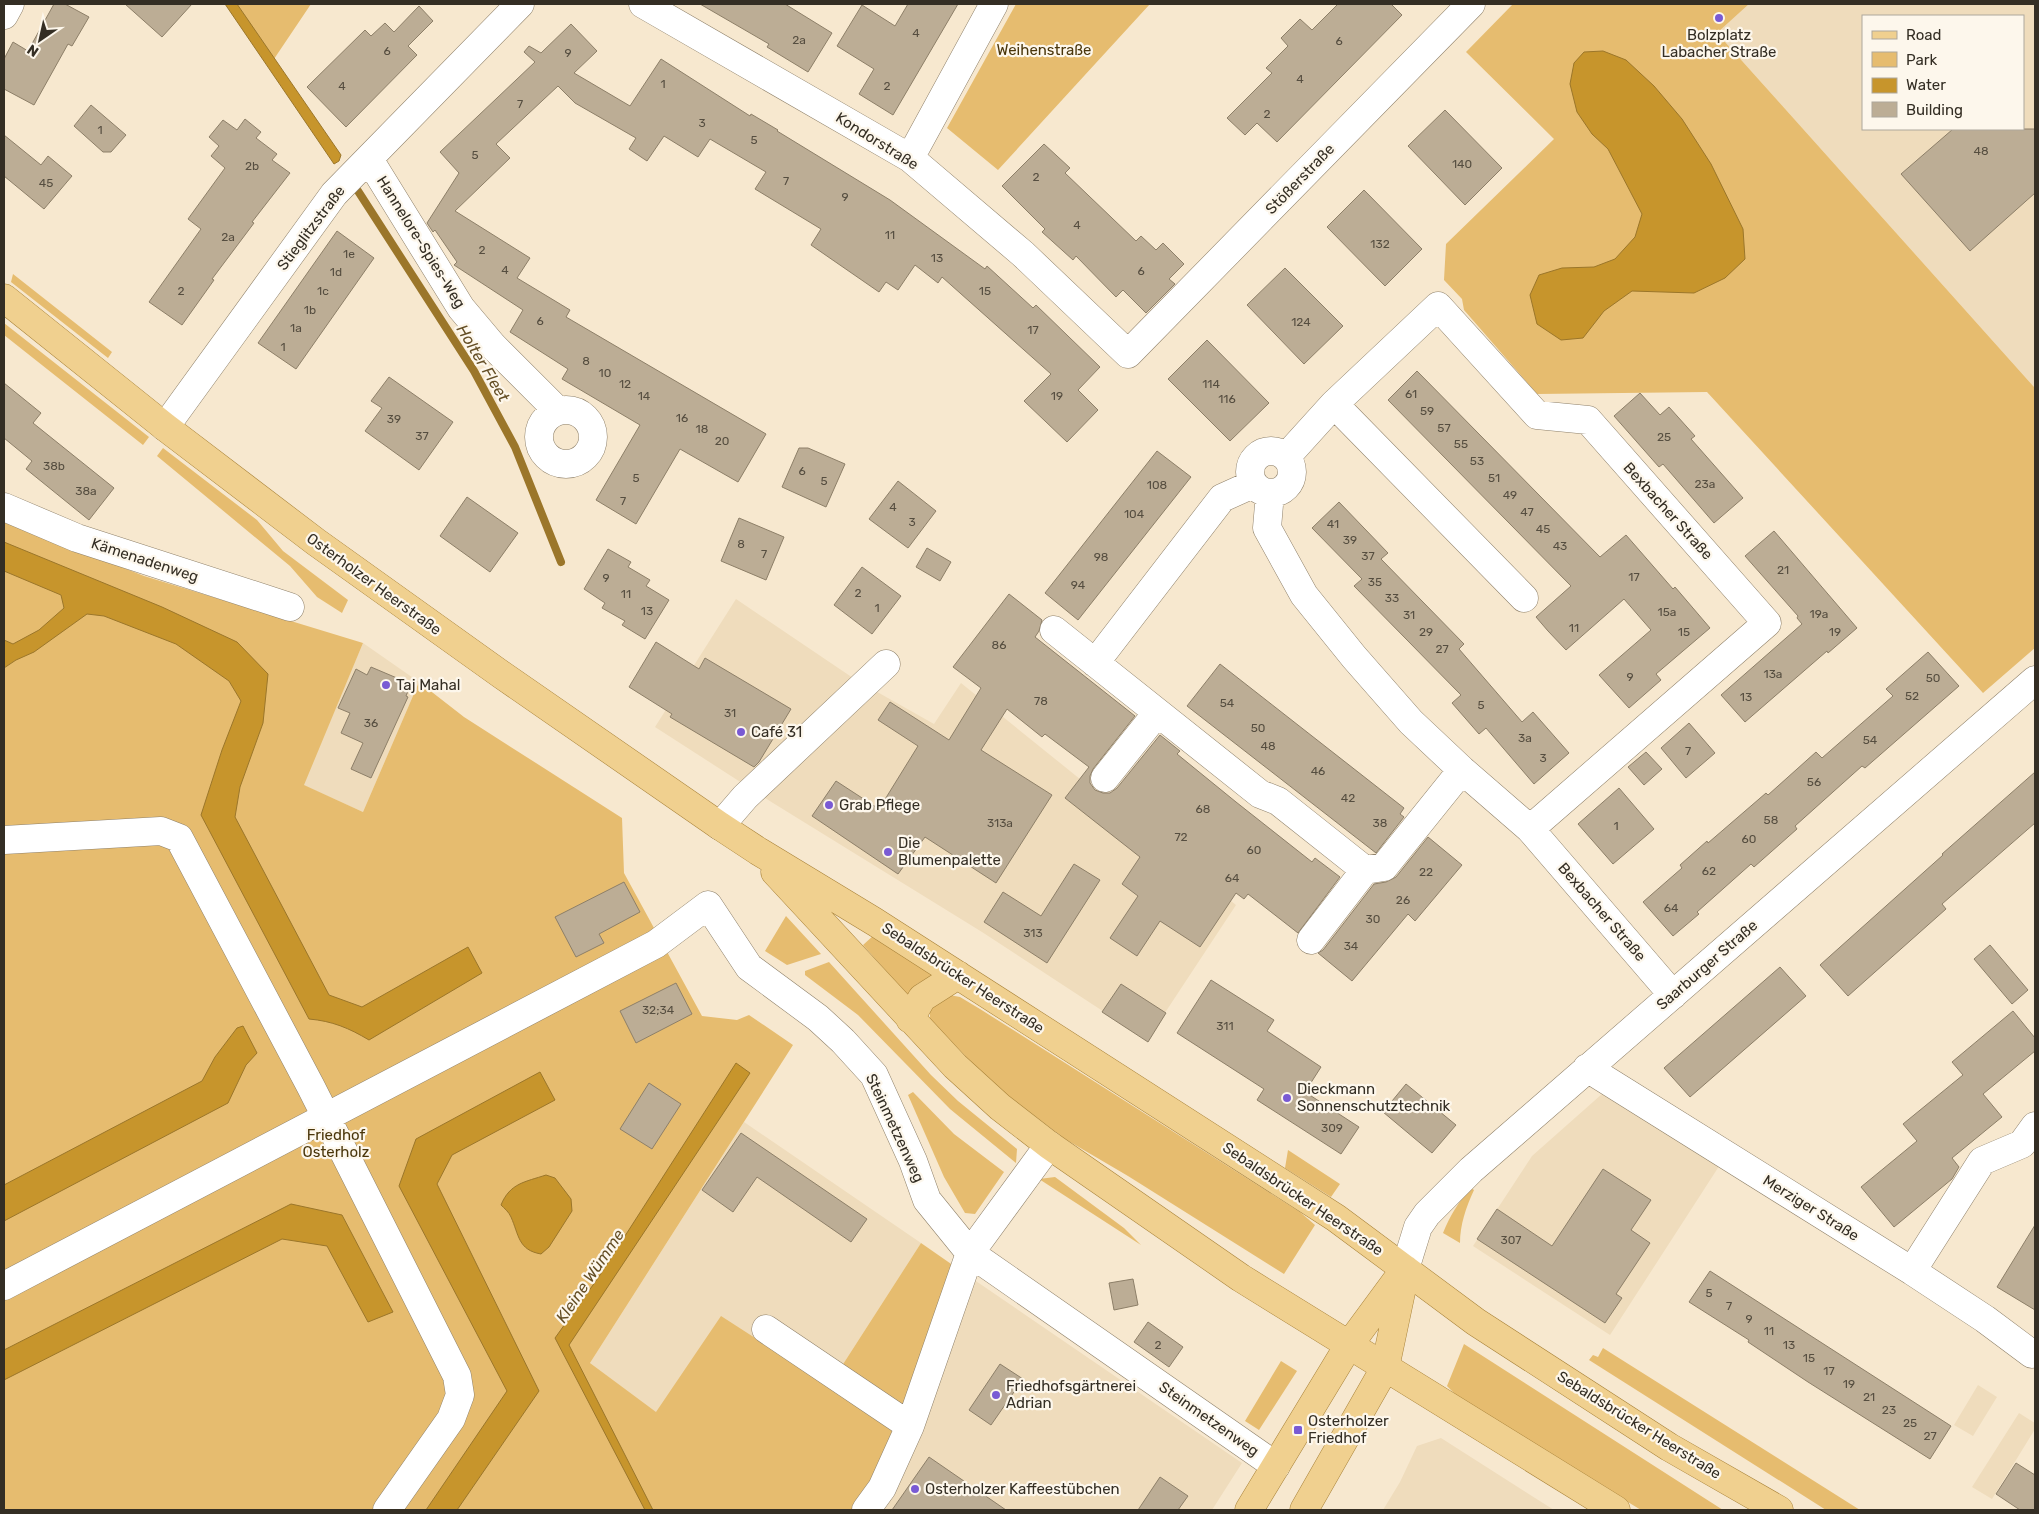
<svg xmlns="http://www.w3.org/2000/svg" width="2039" height="1514" viewBox="0 0 2039 1514" font-family="Rubik,sans-serif">
  <style>
    .built { fill: #efdcbc; fill-rule: evenodd }
    .green { fill: #e6bc6f }
    .water { fill: #c7952c; stroke: #9b762a }
    .lines { fill: none; stroke-linecap: round; stroke-linejoin: round }
    .stream { stroke: #9b762a; stroke-width: 8 }
    .building { fill: #bcad95; stroke: #8d7f68 }
    .minor-casing { stroke: #8f816a; stroke-width: 29 }
    .major-casing { stroke: #a88239; stroke-width: 29 }
    .minor { stroke: #fff; stroke-width: 28 }
    .major { stroke: #f0d08f; stroke-width: 28 }
    .poi-dot { fill: #795ad4; stroke: #fdf7ec; stroke-width: 2 }
    .labels { text-anchor: middle; dominant-baseline: central; stroke-width: 4.5; stroke-linejoin: round; paint-order: stroke }
    .number-label { font-size: 12px; fill: #564e40 }
    .poi-label { font-size: 15px; fill: #342e24; stroke: #fdf7ec; text-anchor: start }
    .park-label { font-size: 15px; fill: #4a360b; stroke: #fdf7ec }
    .street-label { font-size: 15px; fill: #342e24; stroke: #fdf7ec }
    .water-label { font-size: 16px; font-style: italic; fill: #644e25; stroke: #fdf7ec }
  </style>
  <rect width="100%" height="100%" fill="#f7e8cf"/>
  <!-- built -->
  <path class="built" d="M1749 4H2035V388L1717 33ZM1863 16H2023V129H1863Z
    M736 599 856 680 934 724 961 683 1236 905 1147 1040 982 932 773 803 655 727Z
    M363 643 419 682 363 812 303 785Z
    M1611 1086 1725 1157 1610 1335 1473 1246 1532 1156Z
    M744 1122 921 1243 829 1386 656 1413 590 1363Z
    M967 1275 1242 1463 1212 1510H878Z
    M1978 1385 1997 1397 1973 1436 1954 1425Z
    M2019 1413 2035 1423V1429L1992 1499 1972 1487Z
    M1441 1438 1554 1510H1383L1400 1482 1417 1446Z"/>
  <!-- green -->
  <path class="green" d="M237 4H311L274 59Z
    M1016 4H1150L998 170 947 128Z
    M1513 4H1749L1717 33 2035 388V648L1983 693 1707 392 1537 394 1464 310 1462 299 1444 280 1446 244 1554 139 1466 52Z
    M13 274 112 352 108 358 11 282Z
    M4 323 149 437 143 445 4 335Z
    M163 448 257 520 283 551 348 600 342 613 317 597 290 566 157 456Z
    M4 520 144 576 363 643 304 785 363 812 419 682 464 717 622 818 624 873 702 1016 737 1020 749 1015 793 1045 590 1363 656 1412 721 1316 829 1386 921 1243 967 1275 878 1510H4V668L16 660 12 644 4 640Z
    M786 916 821 954 787 965 765 951Z
    M874 935 934 975 917 984 909 997 863 945Z
    M829 962 931 1075 958 1101 1017 1149 1016 1163 950 1109 858 1015 805 975V971Z
    M944 994 960 997 980 1009 1300 1212 1315 1225 1284 1274 1128 1176 1065 1139 994 1085 930 1020V1009Z
    M913 1092 954 1134 1004 1172 975 1214 965 1213 944 1177 908 1095Z
    M1288 1150 1340 1184 1331 1197 1285 1168Z
    M1055 1177 1124 1228 1141 1245 1039 1179Z
    M1471 1188 1474 1190C1466 1207 1460 1225 1460 1243L1443 1233C1450 1216 1458 1202 1471 1188Z
    M1464 1344 1723 1510H1641L1462 1401 1447 1386Z
    M1603 1348 1860 1510H1826L1589 1360 1593 1355 1598 1357Z
    M1281 1361 1297 1371 1259 1430 1245 1421Z"/>
  <!-- water -->
  <path class="water" d="M225 4H237L341 155 339 161 334 164Z
    M1603 51 1626 60 1654 86 1682 119 1711 164 1743 229 1745 259 1725 278 1694 293 1632 291 1604 311 1583 338 1561 340 1537 324 1530 295 1539 275 1562 268 1594 267 1615 259 1635 237 1642 214 1608 149 1592 134 1577 112 1570 84 1574 63 1584 52Z
    M4 542 162 607 237 642 268 674 263 723 240 787 235 817 329 995 362 1007 468 947 482 973 369 1040C349 1028 332 1021 309 1019L201 815 222 750 241 701 229 681 176 644 104 616 87 614 34 652 16 660 4 668V640L13 644 39 630 64 608 61 595 4 571Z
    M243 1026 257 1053 246 1065 228 1103 4 1221V1185L202 1081 215 1057 237 1028Z
    M736 1063 750 1073 569 1345 653 1510H645L555 1338 598 1278Z
    M540 1072 555 1100 452 1155 437 1184 539 1391 457 1510H426L507 1391 399 1186 416 1139Z
    M546 1175 555 1178 571 1199 572 1211 549 1247 541 1254C518 1250 519 1235 511 1217 509 1212 504 1208 501 1205 510 1183 525 1182 546 1175Z
    M291 1204 342 1215 393 1312 368 1322 327 1246 282 1239 4 1380V1350Z"/>
  <g class="lines">
    <!-- stream -->
    <path class="stream" d="M358 191 474 371 515 447 561 562"/>
  </g>
  <!-- building -->
  <path class="building" d="M54 4H65L89 17 72 46 68 44 34 105 4 89V59L13 42 28 51Z
    M125 4H192L162 37Z
    M700 4H785L832 33 808 72 767 47 769 44Z
    M908 4H958L893 115 859 94 874 69 837 46 862 5 895 26Z
    M1338 4H1391L1402 15 1277 142 1257 123 1245 135 1227 118 1272 73 1266 68 1288 46 1281 38 1300 19 1312 30Z
    M419 6 433 21 408 46 417 55 346 127 307 87 365 30 371 36 385 23 394 32Z
    M571 24 597 51 574 73 630 106 661 59 750 116 751 114 778 130 777 131 890 200 985 269 987 266 1033 308 1036 305 1100 367 1078 390 1098 410 1067 442 1024 401 1051 374 942 277 938 283 915 265 898 290 886 282 879 292 811 245 821 229 755 189 766 172 710 139 698 157 664 136 647 161 629 149 636 138 575 103 558 86 496 144 510 158 455 211 530 258 517 278 570 310 566 317 766 434 738 482 680 449 636 524 596 500 640 425 562 379 568 369 510 332 523 310 454 265 457 262 435 230 433 232 427 223 459 173 440 152 535 62 524 52 529 46 541 53Z
    M91 105 126 135 111 152H103L74 126Z
    M1445 110 1502 168 1465 205 1408 146Z
    M245 119 261 132 256 138 277 154 272 160 290 173 252 222 254 223 212 279 214 280 182 325 149 302 201 229 188 219 225 168 211 156 219 146 209 137 223 120 237 130Z
    M1953 129H2035V193L1970 251 1901 174Z
    M4 135 41 165 48 156 72 176 44 209 4 176Z
    M1044 144 1070 168 1065 173 1136 241 1141 236 1156 250 1163 243 1184 264 1169 279 1175 284 1146 313 1123 290 1116 297 1076 256 1073 260 1042 232 1045 229 1002 186Z
    M1364 190 1422 249 1385 286 1327 227Z
    M337 231 374 258 296 369 258 343Z
    M1285 268 1343 326 1304 364 1247 305Z
    M1207 340 1269 403 1230 441 1168 379Z
    M1417 371 1600 557 1626 535 1673 589 1675 587 1710 628 1656 674 1661 680 1629 708 1599 675 1651 630 1624 599 1566 650 1548 631 1536 617 1571 586 1388 400Z
    M389 377 453 422 419 470 365 431 382 408 371 401Z
    M4 383 41 413 33 423 114 488 89 520 26 469 32 461 4 438Z
    M1640 393 1660 415 1669 407 1695 436 1691 439 1743 498 1714 523 1663 464 1659 467 1614 416Z
    M799 448H808L845 464 826 507 782 487Z
    M1157 451 1191 477 1078 620 1045 593Z
    M898 481 936 511 908 548 869 519Z
    M467 497 518 533 490 572 440 536Z
    M1339 502 1388 553 1381 559 1464 644 1459 649 1522 722 1533 712 1569 753 1534 784 1486 728 1479 734 1452 703 1461 695 1354 586 1362 579 1312 528Z
    M739 518 784 537 766 580 721 561Z
    M1774 531 1857 628 1828 653 1827 651 1745 722 1721 695 1802 624 1797 618 1798 616 1745 556Z
    M927 548 951 562 940 581 916 567Z
    M608 549 631 562 628 567 650 580 646 586 669 600 645 639 622 625 625 621 602 608 605 603 584 589Z
    M862 567 901 596 872 634 834 605Z
    M1009 594 1042 620 1039 631 1035 637 1135 716 1093 769 1090 776V783L1095 790 1103 793H1110L1117 788 1160 735 1180 751 1177 754 1236 802 1312 862 1315 858 1340 877 1298 933 1248 894 1244 899 1236 893 1200 947 1160 921 1137 956 1110 938 1138 896 1122 884 1140 857 1065 798 1089 767 1045 734 1042 737 1007 709 981 750 1052 795 996 883 925 837 898 874 812 816 836 781 879 809 918 746 878 720 890 702 949 740 981 688 953 667Z
    M656 642 699 669 705 658 791 709 759 762 754 767 670 717 672 714 629 687Z
    M1928 652 1959 686 1865 768 1862 766 1795 826 1797 829 1754 867 1751 864 1697 912 1699 914 1673 936 1643 902 1682 868 1680 865 1707 841 1708 843 1766 793 1768 795 1816 752 1822 758 1893 696 1886 689Z
    M1220 664 1404 808 1400 814 1404 817 1376 853 1187 706Z
    M371 667 411 684 406 696 408 697 371 778 351 769 363 743 341 733 350 713 338 708 356 669 367 675Z
    M1689 723 1715 753 1686 778 1661 748Z
    M1646 752 1662 769 1644 785 1628 767Z
    M2035 772V823L1942 904 1946 909 1848 996 1820 965 1943 855 1942 854Z
    M1619 788 1654 829 1613 864 1578 824Z
    M1428 837 1462 865 1415 921 1408 914 1352 981 1318 953 1323 950 1374 884 1386 882 1396 877Z
    M1074 864 1100 880 1047 963 984 922 1003 892 1041 916Z
    M624 882 640 912 599 934 604 943 576 957 555 917Z
    M1990 945 2028 990 2012 1004 1974 959Z
    M1780 967 1806 996 1690 1097 1664 1068Z
    M1211 980 1274 1020 1267 1031 1321 1067 1305 1092 1359 1127 1341 1154 1257 1100 1264 1089 1177 1033Z
    M676 983 692 1014 636 1043 620 1011Z
    M1121 984 1166 1013 1148 1042 1102 1012Z
    M2013 1011 2035 1038V1051L1983 1094 2002 1117 1952 1158 1959 1167 1952 1179 1894 1227 1861 1187 1917 1141 1903 1124 1963 1075 1952 1062Z
    M649 1083 681 1104 652 1149 620 1129Z
    M1406 1084 1456 1125 1432 1153 1383 1112Z
    M741 1133 867 1219 851 1242 757 1177 733 1212 702 1190Z
    M1603 1169 1651 1200 1631 1230 1650 1243 1616 1294 1622 1298 1605 1323 1477 1239 1497 1209 1552 1246Z
    M2035 1225V1310L1997 1287Z
    M1710 1271 1951 1426 1930 1459 1808 1382 1748 1342 1749 1340 1689 1302Z
    M1133 1279 1138 1305 1114 1310 1109 1283Z
    M1148 1322 1183 1347 1169 1367 1134 1342Z
    M1000 1364 1023 1379 991 1425 969 1410Z
    M929 1457 1006 1510H892Z
    M2016 1463 2035 1475V1510H2020L1996 1494Z
    M1160 1477 1188 1496 1178 1510H1138Z"/>
  <g class="lines">
    <!-- minor casing -->
    <g class="minor-casing">
      <path id="minor" d="M643 4 910 158 1023 254 1128 354 1471 4
        M4 15 10 4
        M910 158 994 4
        M369 159 461 308 493 346 558 411
        M1334 404 1524 598
        M539 437a27 27 0 1 1 54 0a27 27 0 1 1-54 0Z
        M165 427 334 194 520 4
        M1250 472a21 21 0 1 1 42 0a21 21 0 1 1-42 0Z
        M1286 457 1334 404 1438 306 1537 415 1588 420 1767 623 1530 829
        M1270 493 1267 528 1304 595 1354 657 1411 722 1462 770 1530 829 1673 995
        M4 507 77 538 290 607
        M1054 630 1260 794 1278 801 1365 870 1384 867 1462 770
        M1095 663 1222 498 1253 484
        M1105 778 1157 713
        M720 826 745 797 886 664
        M4 840 161 831 179 838 311 1087 457 1376 460 1395 451 1419 387 1510
        M1311 940 1365 870
        M1587 1068 1912 1271 1985 1319 2032 1354
        M1405 1269 1418 1227 1427 1214 1471 1170 2035 680
        M1912 1271 1982 1161 2022 1144 2035 1126
        M4 1286 656 944 708 905 749 967 818 1018 843 1041 874 1075 913 1161 927 1200 970 1253 1276 1466
        M766 1329 910 1426
        M866 1510 882 1488 910 1426 970 1253 1049 1145"/>
    </g>
    <!-- major casing -->
    <g class="major-casing">
      <path id="major" d="M4 298 165 427 316 542 502 675 720 826 758 851 875 922 1336 1218 1476 1322 1669 1447 1779 1510
        M775 872 955 1066 1000 1107 1049 1145 1241 1278 1616 1510
        M910 1019 922 998 958 975
        M1249 1510 1349 1345 1405 1269
        M1304 1510 1385 1368 1404 1278"/>
    </g>
    <!-- minor -->
    <use href="#minor" class="minor"/>
    <!-- major -->
    <use href="#major" class="major"/>
  </g>
  <!-- markers -->
  <g class="poi-dot">
    <circle cx="1719" cy="18" r="5"/>
    <circle cx="386" cy="685" r="5"/>
    <circle cx="741" cy="732" r="5"/>
    <circle cx="829" cy="805" r="5"/>
    <circle cx="888" cy="852" r="5"/>
    <circle cx="1287" cy="1098" r="5"/>
    <circle cx="996" cy="1395" r="5"/>
    <rect x="1293" y="1425" width="10" height="10" rx="2.5"/>
    <circle cx="915" cy="1489" r="5"/>
  </g>
  <g class="labels">
    <!-- number labels -->
    <g class="number-label">
      <text x="916" y="33">4</text>
      <text x="799" y="40">2a</text>
      <text x="1339" y="41">6</text>
      <text x="387" y="51">6</text>
      <text x="568" y="53">9</text>
      <text x="1300" y="79">4</text>
      <text x="663" y="84">1</text>
      <text x="342" y="86">4</text>
      <text x="887" y="86">2</text>
      <text x="520" y="104">7</text>
      <text x="1267" y="114">2</text>
      <text x="702" y="123">3</text>
      <text x="100" y="130">1</text>
      <text x="754" y="140">5</text>
      <text x="1981" y="151">48</text>
      <text x="475" y="155">5</text>
      <text x="1462" y="164">140</text>
      <text x="252" y="166">2b</text>
      <text x="1036" y="177">2</text>
      <text x="786" y="181">7</text>
      <text x="46" y="183">45</text>
      <text x="845" y="197">9</text>
      <text x="1077" y="225">4</text>
      <text x="890" y="235">11</text>
      <text x="228" y="237">2a</text>
      <text x="1380" y="244">132</text>
      <text x="482" y="250">2</text>
      <text x="349" y="254">1e</text>
      <text x="937" y="258">13</text>
      <text x="505" y="270">4</text>
      <text x="1141" y="271">6</text>
      <text x="336" y="272">1d</text>
      <text x="181" y="291">2</text>
      <text x="323" y="291">1c</text>
      <text x="985" y="291">15</text>
      <text x="310" y="310">1b</text>
      <text x="540" y="321">6</text>
      <text x="1301" y="322">124</text>
      <text x="296" y="328">1a</text>
      <text x="1033" y="330">17</text>
      <text x="283" y="347">1</text>
      <text x="586" y="361">8</text>
      <text x="605" y="373">10</text>
      <text x="625" y="384">12</text>
      <text x="1211" y="384">114</text>
      <text x="1411" y="394">61</text>
      <text x="644" y="396">14</text>
      <text x="1057" y="396">19</text>
      <text x="1227" y="399">116</text>
      <text x="1427" y="411">59</text>
      <text x="682" y="418">16</text>
      <text x="394" y="419">39</text>
      <text x="1444" y="428">57</text>
      <text x="702" y="429">18</text>
      <text x="422" y="436">37</text>
      <text x="1664" y="437">25</text>
      <text x="722" y="441">20</text>
      <text x="1461" y="444">55</text>
      <text x="1477" y="461">53</text>
      <text x="54" y="466">38b</text>
      <text x="802" y="471">6</text>
      <text x="636" y="478">5</text>
      <text x="1494" y="478">51</text>
      <text x="824" y="481">5</text>
      <text x="1705" y="484">23a</text>
      <text x="1157" y="485">108</text>
      <text x="86" y="491">38a</text>
      <text x="1510" y="495">49</text>
      <text x="623" y="501">7</text>
      <text x="893" y="507">4</text>
      <text x="1527" y="512">47</text>
      <text x="1134" y="514">104</text>
      <text x="912" y="522">3</text>
      <text x="1333" y="524">41</text>
      <text x="1543" y="529">45</text>
      <text x="1350" y="540">39</text>
      <text x="741" y="544">8</text>
      <text x="1560" y="546">43</text>
      <text x="764" y="554">7</text>
      <text x="1368" y="556">37</text>
      <text x="1101" y="557">98</text>
      <text x="1783" y="570">21</text>
      <text x="1634" y="577">17</text>
      <text x="606" y="578">9</text>
      <text x="1375" y="582">35</text>
      <text x="1078" y="585">94</text>
      <text x="858" y="593">2</text>
      <text x="626" y="594">11</text>
      <text x="1392" y="598">33</text>
      <text x="877" y="608">1</text>
      <text x="647" y="611">13</text>
      <text x="1667" y="612">15a</text>
      <text x="1819" y="614">19a</text>
      <text x="1409" y="615">31</text>
      <text x="1574" y="628">11</text>
      <text x="1426" y="632">29</text>
      <text x="1684" y="632">15</text>
      <text x="1835" y="632">19</text>
      <text x="999" y="645">86</text>
      <text x="1442" y="649">27</text>
      <text x="1773" y="674">13a</text>
      <text x="1630" y="677">9</text>
      <text x="1933" y="678">50</text>
      <text x="1912" y="696">52</text>
      <text x="1746" y="697">13</text>
      <text x="1041" y="701">78</text>
      <text x="1227" y="703">54</text>
      <text x="1481" y="705">5</text>
      <text x="730" y="713">31</text>
      <text x="371" y="723">36</text>
      <text x="1258" y="728">50</text>
      <text x="1525" y="738">3a</text>
      <text x="1870" y="740">54</text>
      <text x="1268" y="746">48</text>
      <text x="1688" y="751">7</text>
      <text x="1543" y="758">3</text>
      <text x="1318" y="771">46</text>
      <text x="1814" y="782">56</text>
      <text x="1348" y="798">42</text>
      <text x="1203" y="809">68</text>
      <text x="1771" y="820">58</text>
      <text x="1000" y="823">313a</text>
      <text x="1380" y="823">38</text>
      <text x="1616" y="826">1</text>
      <text x="1181" y="837">72</text>
      <text x="1749" y="839">60</text>
      <text x="1254" y="850">60</text>
      <text x="1709" y="871">62</text>
      <text x="1426" y="872">22</text>
      <text x="1232" y="878">64</text>
      <text x="1403" y="900">26</text>
      <text x="1671" y="908">64</text>
      <text x="1373" y="919">30</text>
      <text x="1033" y="933">313</text>
      <text x="1351" y="946">34</text>
      <text x="658" y="1010">32;34</text>
      <text x="1225" y="1026">311</text>
      <text x="1332" y="1128">309</text>
      <text x="1511" y="1240">307</text>
      <text x="1709" y="1293">5</text>
      <text x="1729" y="1306">7</text>
      <text x="1749" y="1319">9</text>
      <text x="1769" y="1331">11</text>
      <text x="1158" y="1345">2</text>
      <text x="1789" y="1345">13</text>
      <text x="1809" y="1358">15</text>
      <text x="1829" y="1371">17</text>
      <text x="1849" y="1384">19</text>
      <text x="1869" y="1397">21</text>
      <text x="1889" y="1410">23</text>
      <text x="1910" y="1423">25</text>
      <text x="1930" y="1436">27</text>
    </g>
    <!-- poi labels -->
    <g class="poi-label">
      <text x="1719" y="35" text-anchor="middle">Bolzplatz<tspan x="1719" dy="17">Labacher Straße</tspan></text>
      <text x="396" y="685">Taj Mahal</text>
      <text x="751" y="732">Café 31</text>
      <text x="839" y="805">Grab Pflege</text>
      <text x="898" y="843">Die<tspan x="898" dy="17">Blumenpalette</tspan></text>
      <text x="1297" y="1089">Dieckmann<tspan x="1297" dy="17">Sonnenschutztechnik</tspan></text>
      <text x="1006" y="1386">Friedhofsgärtnerei<tspan x="1006" dy="17">Adrian</tspan></text>
      <text x="1308" y="1421">Osterholzer<tspan x="1308" dy="17">Friedhof</tspan></text>
      <text x="925" y="1489">Osterholzer Kaffeestübchen</text>
    </g>
    <!-- park labels -->
    <g class="park-label">
      <text x="1044" y="50">Weihenstraße</text>
      <text x="336" y="1135">Friedhof<tspan x="336" dy="17">Osterholz</tspan></text>
    </g>
    <!-- street labels -->
    <g class="street-label">
      <text transform="translate(877 141) rotate(32)">Kondorstraße</text>
      <text transform="translate(1300 179) rotate(-46)">Stößerstraße</text>
      <text transform="translate(311 228) rotate(-53)">Stieglitzstraße</text>
      <text transform="translate(421 242) rotate(58)">Hannelore-Spies-Weg</text>
      <text transform="translate(1668 511) rotate(48)">Bexbacher Straße</text>
      <text transform="translate(145 560) rotate(18)">Kämenadenweg</text>
      <text transform="translate(374 584) rotate(36)">Osterholzer Heerstraße</text>
      <text transform="translate(1602 912) rotate(49)">Bexbacher Straße</text>
      <text transform="translate(1707 965) rotate(-41)">Saarburger Straße</text>
      <text transform="translate(963 978) rotate(33)">Sebaldsbrücker Heerstraße</text>
      <text transform="translate(895 1128) rotate(65)">Steinmetzenweg</text>
      <text transform="translate(1303 1199) rotate(34)">Sebaldsbrücker Heerstraße</text>
      <text transform="translate(1811 1208) rotate(32)">Merziger Straße</text>
      <text transform="translate(1209 1419) rotate(35)">Steinmetzenweg</text>
      <text transform="translate(1639 1425) rotate(32)">Sebaldsbrücker Heerstraße</text>
    </g>
    <!-- water labels -->
    <g class="water-label">
      <text transform="translate(483 363) rotate(59)">Holter Fleet</text>
      <text transform="translate(590 1276) rotate(-56)">Kleine Wümme</text>
    </g>
  </g>
  <!-- border -->
  <rect width="2039" height="1514" fill="none" stroke="#342e24" stroke-width="10"/>
  <!-- legend -->
  <rect x="1862" y="15" width="162" height="115" fill="#fdf7ec" stroke="#ada79c"/>
  <rect x="1872" y="31" width="25" height="8" fill="#f0d08f" stroke="#ada79c"/>
  <text x="1906" y="40" font-size="15" fill="#342e24">Road</text>
  <rect x="1872" y="52" width="25" height="15" fill="#e6bc6f" stroke="#ada79c"/>
  <text x="1906" y="65" font-size="15" fill="#342e24">Park</text>
  <rect x="1872" y="78" width="25" height="15" fill="#c7952c" stroke="#ada79c"/>
  <text x="1906" y="90" font-size="15" fill="#342e24">Water</text>
  <rect x="1872" y="102" width="25" height="15" fill="#bcad95" stroke="#ada79c"/>
  <text x="1906" y="115" font-size="15" fill="#342e24">Building</text>
  <!-- north arrow -->
  <g transform="translate(40 40) rotate(214)" stroke="#fdf7ec" stroke-width="4" paint-order="stroke">
  <path d="M0-4L9 19L0 12L-9 19Z" fill="#342e24"/>
  <text y="-8" font-size="14" font-weight="bold" text-anchor="middle" fill="#342e24">N</text>
  </g>
</svg>
